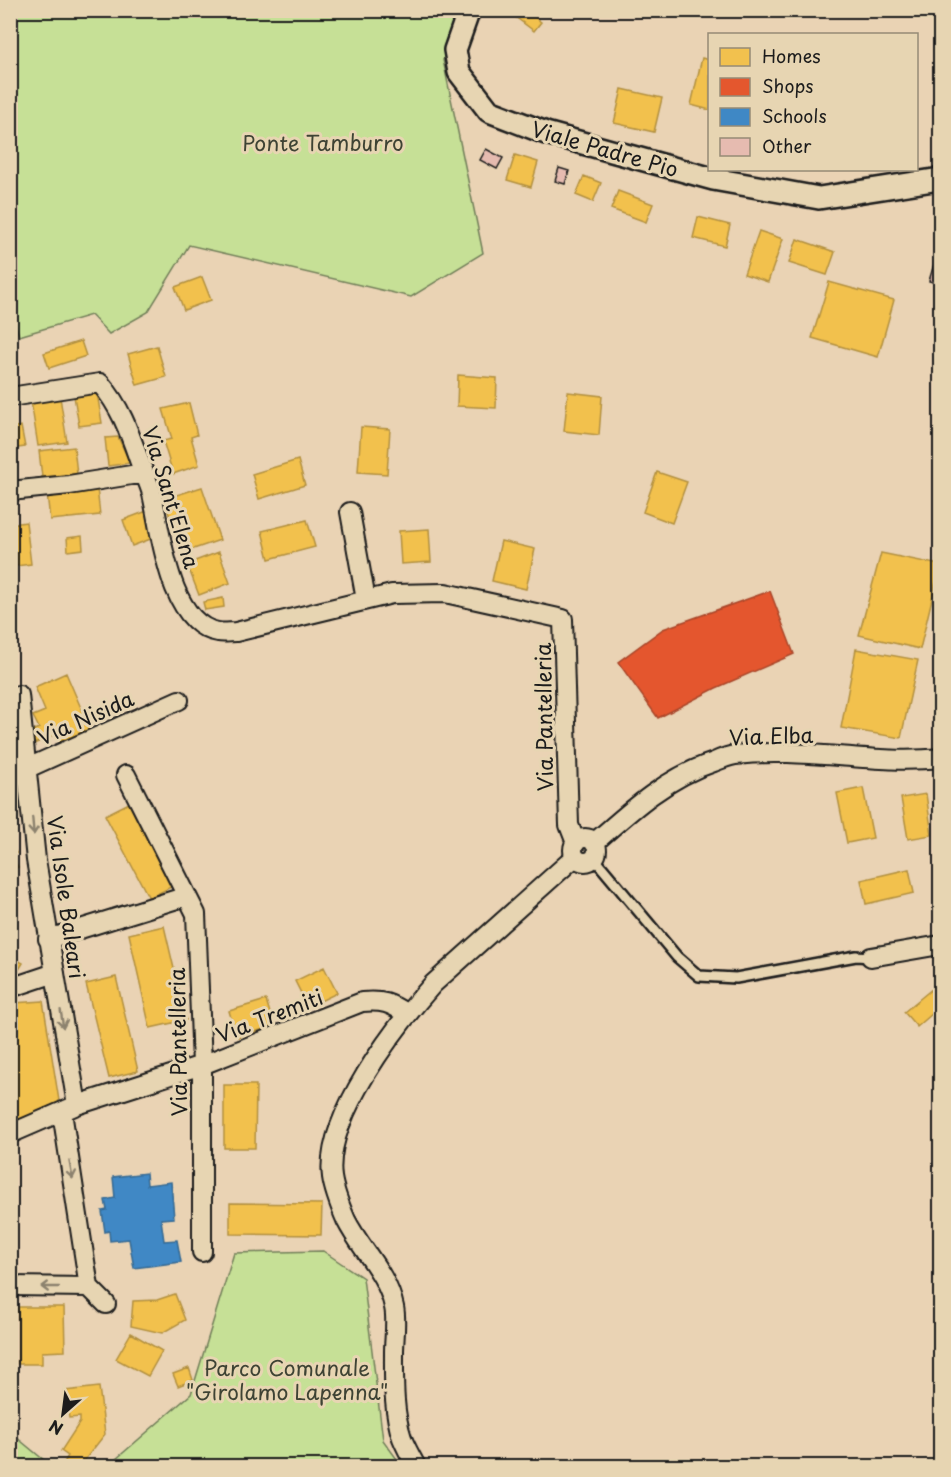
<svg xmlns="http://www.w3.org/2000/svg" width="951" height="1477" viewBox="0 0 951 1477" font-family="'Playpen Sans',sans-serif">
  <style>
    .green { fill: #c6e096; stroke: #717e59; stroke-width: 1.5 }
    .homes { fill: #f2c14e; stroke: #b2903f; stroke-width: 1.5 }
    .shops { fill: #e4572e; stroke: #a84529; stroke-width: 1.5 }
    .schools { fill: #3f88c5; stroke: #346892; stroke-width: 1.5 }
    .building { fill: #e6bbb0; stroke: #1c1c1c; stroke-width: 1.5 }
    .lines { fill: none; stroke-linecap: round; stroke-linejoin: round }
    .service-casing { stroke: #1c1c1c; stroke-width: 14 }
    .minor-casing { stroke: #1c1c1c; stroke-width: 22 }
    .tertiary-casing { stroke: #1c1c1c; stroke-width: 26 }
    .service { stroke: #e7d5b2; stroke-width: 9 }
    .minor { stroke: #e7d5b2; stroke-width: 18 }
    .tertiary { stroke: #e7d5b2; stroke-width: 21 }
    .oneway { stroke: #8c826e }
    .labels { text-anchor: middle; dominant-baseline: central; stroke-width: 6; stroke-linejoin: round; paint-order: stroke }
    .park-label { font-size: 21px; fill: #3e4334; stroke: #e7d5b2 }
    .street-label { font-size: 21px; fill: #1c1c1c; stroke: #e7d5b2 }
  </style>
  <rect width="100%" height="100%" fill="#ead3b4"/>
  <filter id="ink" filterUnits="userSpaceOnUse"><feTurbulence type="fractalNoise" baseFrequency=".0167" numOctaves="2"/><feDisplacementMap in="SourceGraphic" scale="12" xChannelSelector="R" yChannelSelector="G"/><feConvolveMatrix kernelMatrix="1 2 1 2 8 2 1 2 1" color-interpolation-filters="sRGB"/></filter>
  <g filter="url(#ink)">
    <!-- green -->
    <path class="green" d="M10 11H479L443 60 483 253 411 297 189 245 148 312 109 334 91 315 19 336 10 305Z
      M323 1251 363 1278 383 1440 402 1466H108L191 1394 234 1253Z
      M10 1432 50 1465 52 1466H11Z"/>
    <!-- homes -->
    <path class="homes" d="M506 10H526L541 22 534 31Z
      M702 58 710 60V110L691 105Z
      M622 89 662 98 654 132 614 123Z
      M515 155 538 162 531 187 507 180Z
      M584 176 601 183 593 202 576 195Z
      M618 191 653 204 646 222 611 209Z
      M698 217 730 225 725 246 693 238Z
      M759 231 783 239 768 282 744 274Z
      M797 239 835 252 827 275 789 263Z
      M202 277 211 300 184 310 175 287Z
      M829 282 894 300 878 357 812 338Z
      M81 341 86 356 49 368 44 353Z
      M157 346 166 377 137 385 128 354Z
      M458 375 497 378 496 408 457 406Z
      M568 392 602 396 599 435 564 431Z
      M97 393 102 423 79 426 74 396Z
      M60 397 67 442 38 446 31 401Z
      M189 403 197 435 191 437 199 465 173 474 163 441 172 439 163 409Z
      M21 426 25 447 10 449V428Z
      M361 427 390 429 387 474 358 472Z
      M118 437 130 463 108 466 105 438Z
      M74 447 77 474 42 477 39 451Z
      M298 460 305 485 259 499 252 474Z
      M657 472 687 482 672 523 643 512Z
      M202 487 220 540 182 553 164 499Z
      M97 488 100 515 50 520 47 493Z
      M147 511 156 537 132 546 123 520Z
      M307 520 315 547 269 559 262 531Z
      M26 522 31 564 16 566 12 524Z
      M429 529 431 562 401 564 399 531Z
      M82 536 83 549 68 551 67 538Z
      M501 541 535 549 526 589 492 581Z
      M219 552 230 583 199 595 187 564Z
      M881 553 940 565 920 649 859 635Z
      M223 598 224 607 205 610 203 602Z
      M856 649 918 660 901 738 841 728Z
      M66 673 90 729 60 742 56 734 34 744 29 732 39 728 33 716 45 711 35 687Z
      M10 755H17L18 768 10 772Z
      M863 788 873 838 847 843 837 793Z
      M926 794 932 835 908 839 901 798Z
      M131 802 175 885 149 898 105 815Z
      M10 844 16 853 12 856 18 867 10 872Z
      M909 869 914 893 866 904 861 880Z
      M940 871V896L936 872Z
      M164 926 186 1020 150 1028 129 934Z
      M10 956 23 963 10 984Z
      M324 967 337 993 308 1007 295 981Z
      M116 977 138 1071 109 1078 86 984Z
      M933 988 940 997V1007L917 1027 904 1012Z
      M266 1000 274 1026 237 1037 229 1011Z
      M43 1001 60 1107 30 1120 10 1123V1025H14L13 1003Z
      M224 1085H256L255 1148H224Z
      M230 1203 322 1204 321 1235 230 1234Z
      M175 1294 185 1320 162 1333 131 1326 133 1301 157 1300Z
      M18 1307H64L65 1351 42 1352V1364H18Z
      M131 1333 162 1351 148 1376 116 1359Z
      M189 1368 193 1380 178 1386 173 1374Z
      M99 1387 105 1434 80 1466H62L68 1456 61 1451 80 1422V1417L69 1418 65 1391Z"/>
    <!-- shops -->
    <path class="shops" d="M770 591 794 654 716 688 658 718 618 662 663 629Z"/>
    <!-- schools -->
    <path class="schools" d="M146 1173 147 1185 171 1182 174 1218 161 1219 164 1241 177 1240 181 1262 134 1268 129 1239 110 1241 109 1231 105 1232 102 1211 107 1210 105 1200 115 1198 113 1177Z"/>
    <!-- building -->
    <path class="building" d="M486 149 503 158 497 169 480 160Z
      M559 168 569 171 565 184 555 181Z
      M937 254 940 255V284L929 281Z"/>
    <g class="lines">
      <!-- service casing -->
      <g class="service-casing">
        <path id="service" d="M594 858 677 957 699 976 736 978 856 956 871 957"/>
      </g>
      <!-- minor casing -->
      <g class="minor-casing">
        <path id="minor" d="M10 397 100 383C120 406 129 431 139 460 143 471 149 483 152 494 161 532 169 624 218 632 223 633 230 632 236 632L392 594 445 593 563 619 569 825 576 843
          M10 491 69 485 144 473
          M350 512 366 600
          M19 695 36 860 77 1105
          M126 775 196 914 202 1065V1252
          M10 776 179 700
          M573 850a12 12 0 1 1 24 0a12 12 0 1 1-24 0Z
          M594 843C630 811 667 777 714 762 721 759 728 756 735 755 804 747 873 765 940 758
          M48 939 187 896
          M871 957 940 945
          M10 988 55 973
          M62 1112 89 1287 106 1304
          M10 1134 77 1105 202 1065 362 1002C383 1000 390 1003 407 1014
          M10 1286 89 1287
          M416 1466C411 1457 406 1448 402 1438 393 1411 394 1380 394 1352 394 1338 397 1321 394 1307 387 1273 361 1250 346 1220 340 1206 334 1191 332 1177 324 1118 396 1026 433 984L575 857"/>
      </g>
      <!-- tertiary casing -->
      <g class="tertiary-casing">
        <path id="tertiary" d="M469 10 455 50 459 72 489 111 546 133 713 179 819 198 940 179"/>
      </g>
      <!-- service -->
      <use href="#service" class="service"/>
      <!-- minor -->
      <use href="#minor" class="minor"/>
      <!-- tertiary -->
      <use href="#tertiary" class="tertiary"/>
    </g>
    <!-- one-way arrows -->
    <defs><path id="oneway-shaft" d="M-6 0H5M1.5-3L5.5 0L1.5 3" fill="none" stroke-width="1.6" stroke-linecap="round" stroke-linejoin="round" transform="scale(1.5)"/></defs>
    <g class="oneway">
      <use href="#oneway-shaft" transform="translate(33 826) rotate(85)"/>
      <use href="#oneway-shaft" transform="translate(62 1019) rotate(81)"/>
      <use href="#oneway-shaft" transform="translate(71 1170) rotate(80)"/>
      <use href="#oneway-shaft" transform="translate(50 1287) rotate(-180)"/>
    </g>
  </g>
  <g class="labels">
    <!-- park labels -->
    <g class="park-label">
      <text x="323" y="142">Ponte Tamburro</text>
      <text x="287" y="1367">Parco Comunale<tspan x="287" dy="24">"Girolamo Lapenna"</tspan></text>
    </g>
    <!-- street labels -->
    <g class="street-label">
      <text transform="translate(605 148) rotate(16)">Viale Padre Pio</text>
      <text transform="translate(172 497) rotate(73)">Via Sant'Elena</text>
      <text transform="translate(85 717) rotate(-24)">Via Nisida</text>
      <text transform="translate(543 717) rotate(-91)">Via Pantelleria</text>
      <text transform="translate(771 735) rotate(-2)">Via Elba</text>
      <text transform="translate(67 897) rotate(82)">Via Isole Baleari</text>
      <text transform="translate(269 1015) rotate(-21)">Via Tremiti</text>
      <text transform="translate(177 1042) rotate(-91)">Via Pantelleria</text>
    </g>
  </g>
  <!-- margin -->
  <rect width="951" height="1477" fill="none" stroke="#e7d5b2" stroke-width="36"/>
  <rect x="18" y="18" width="915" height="1441" fill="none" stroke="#1c1c1c" stroke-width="2" filter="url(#ink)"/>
  <!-- legend -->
  <rect x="708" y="33" width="210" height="138" fill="#e7d5b2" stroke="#968b76" stroke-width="1.5"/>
  <rect x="720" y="48" width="30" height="18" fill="#f2c14e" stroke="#968b76" stroke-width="1.5"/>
  <text x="762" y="63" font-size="18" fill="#1c1c1c">Homes</text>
  <rect x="720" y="78" width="30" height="18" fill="#e4572e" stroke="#968b76" stroke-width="1.5"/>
  <text x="762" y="93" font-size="18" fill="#1c1c1c">Shops</text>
  <rect x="720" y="108" width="30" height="18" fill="#3f88c5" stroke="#968b76" stroke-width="1.5"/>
  <text x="762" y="123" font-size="18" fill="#1c1c1c">Schools</text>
  <rect x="720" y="138" width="30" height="18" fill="#e6bbb0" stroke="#968b76" stroke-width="1.5"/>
  <text x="762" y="153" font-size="18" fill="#1c1c1c">Other</text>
  <!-- north arrow -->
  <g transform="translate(63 1414) rotate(208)" stroke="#e7d5b2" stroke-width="4.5" paint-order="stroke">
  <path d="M0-4.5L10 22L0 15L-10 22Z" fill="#1c1c1c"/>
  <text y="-9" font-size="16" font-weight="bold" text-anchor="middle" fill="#1c1c1c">N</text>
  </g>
</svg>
